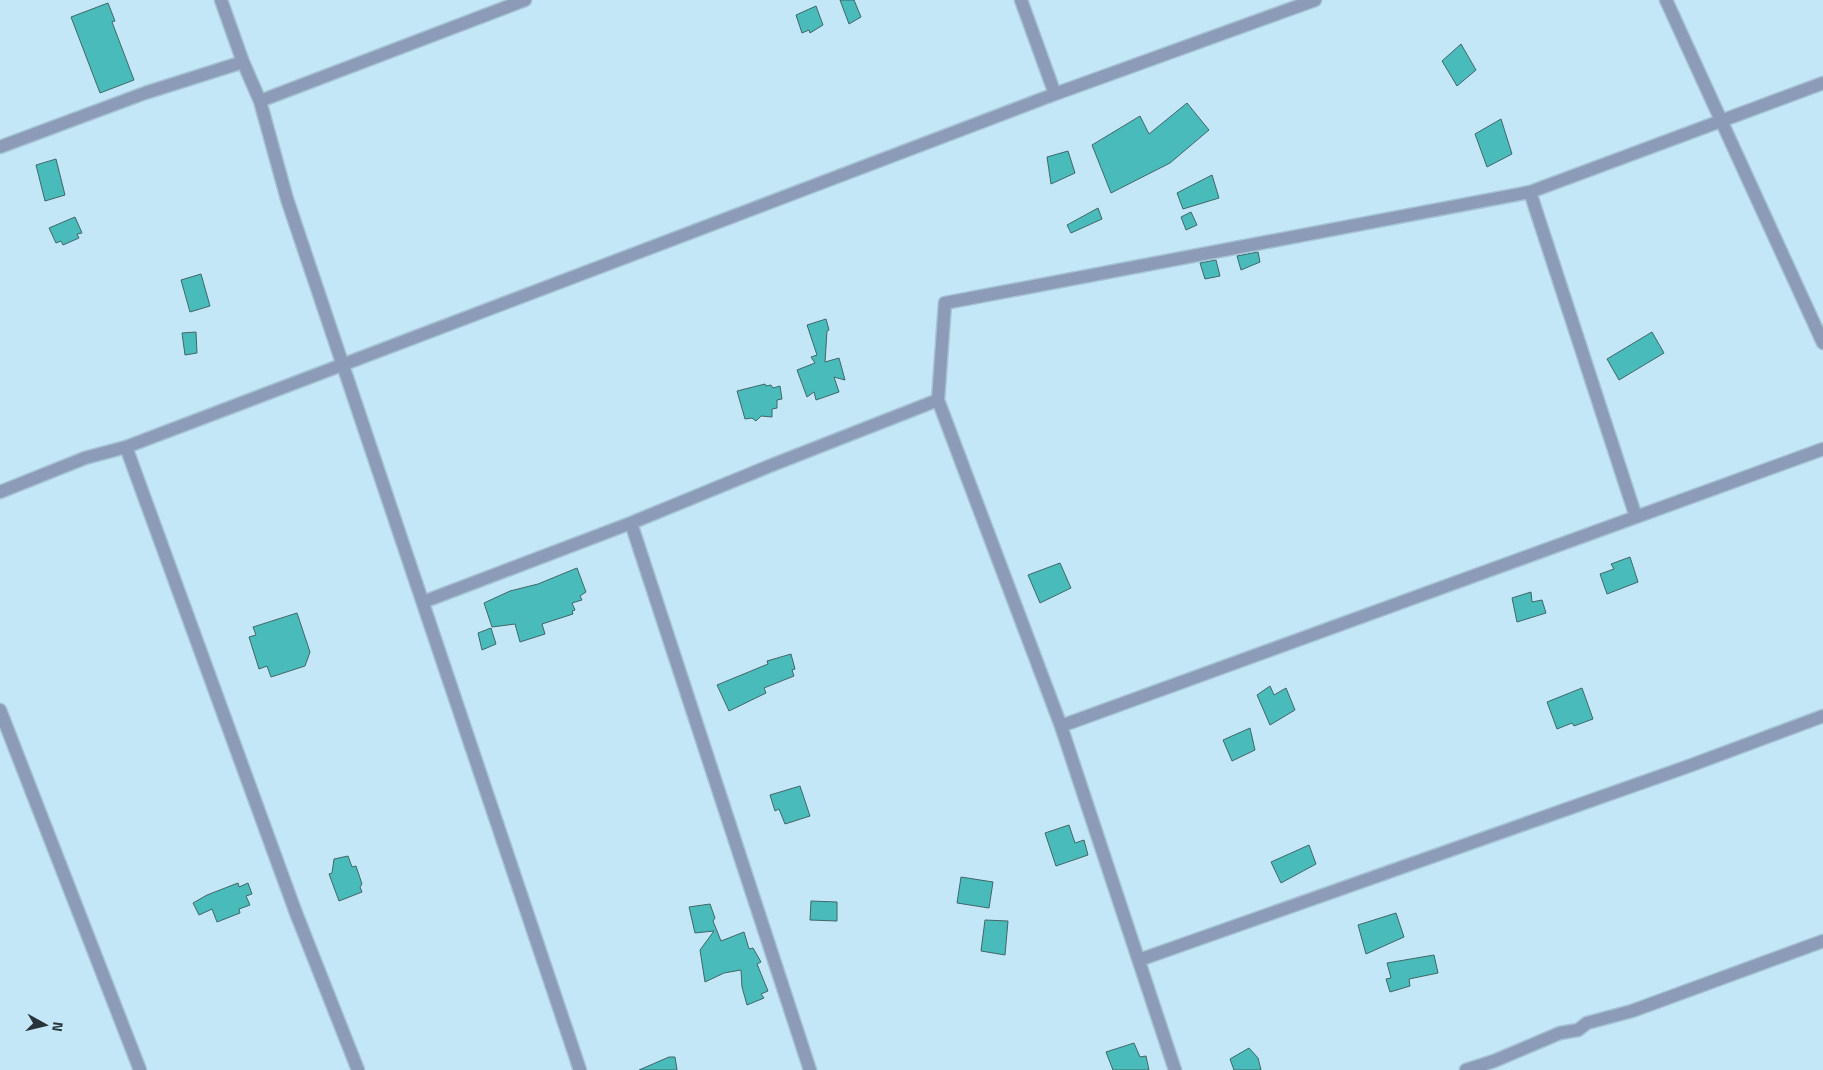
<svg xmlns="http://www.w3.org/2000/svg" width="1823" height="1070" viewBox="0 0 1823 1070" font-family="'Titillium Web',sans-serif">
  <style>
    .building { fill: #48bbba; stroke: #416767 }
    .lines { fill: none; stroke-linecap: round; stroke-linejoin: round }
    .minor-casing { stroke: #a5c3d2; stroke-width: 15 }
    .minor { stroke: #8c9cb8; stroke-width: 12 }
  </style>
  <rect width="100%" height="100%" fill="#c4e7f8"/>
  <!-- building -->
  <path class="building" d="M840 0H854L861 17 849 24Z
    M108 3 115 21 112 22 134 80 100 93 71 17Z
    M816 6 823 25 810 33 809 30 802 33 796 15Z
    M1461 44 1476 70 1457 86 1442 61Z
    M1187 103 1209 130 1170 163 1111 193 1092 145 1140 116 1149 134Z
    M1501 119 1512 154 1487 167 1475 134Z
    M1068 151 1075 173 1051 184 1047 157Z
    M56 159 65 195 45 201 36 165Z
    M1212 175 1219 198 1183 209 1177 193Z
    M1098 208 1102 219 1071 233 1067 225Z
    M1191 212 1197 225 1186 230 1181 217Z
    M75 217 82 233 77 234 79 238 63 245 61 241 56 243 49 228Z
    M1258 252 1260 262 1241 270 1237 256Z
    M1216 260 1220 276 1205 279 1200 263Z
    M201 274 210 306 190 312 181 280Z
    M826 319 829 330 827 331 825 362 839 358 845 380 834 377 839 392 816 400 814 392 807 397 797 370 815 363 811 357 817 355 807 325Z
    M196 332 197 353 185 355 182 333Z
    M1652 332 1664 353 1619 380 1607 359Z
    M765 384 766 386 771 385 773 388 780 386 782 399 777 400V408L772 409V417L761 416 756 421 752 418 745 419 737 391Z
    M1630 557 1638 582 1607 594 1600 574 1614 569 1611 564Z
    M1060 563 1071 588 1040 603 1028 575Z
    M577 568 586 592 580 596 582 600 572 603 575 610 572 611 573 614 542 624 545 634 520 642 515 624 492 627 484 603 510 591 538 584Z
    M1531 592 1532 602 1542 600 1546 613 1517 622 1512 598Z
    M297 613 310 652 305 666 271 677 267 666 259 669 249 637 256 635 253 627Z
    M491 628 496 644 482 650 478 633Z
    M791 654 795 669 792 670 794 676 764 688 766 693 729 711 717 685 768 664 767 661Z
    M1270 686 1274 695 1286 688 1295 710 1270 725 1257 695Z
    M1582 688 1593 719 1574 726 1572 723 1557 729 1547 702Z
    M1250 728 1255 750 1232 761 1223 740Z
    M800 786 810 816 785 824 779 809 775 811 770 795Z
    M1069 825 1075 843 1084 840 1088 855 1056 866 1045 833Z
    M1309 845 1316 864 1281 883 1271 862Z
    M348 856 352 867 356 866 362 884 360 887 362 892 339 901 329 874 332 873 334 859Z
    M961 877 993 882 989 908 957 903Z
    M238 883 239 887 248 883 252 894 246 896 250 905 239 909 240 913 217 922 212 909 199 915 193 903 207 895Z
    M811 901 837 902V921L810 920Z
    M710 904 715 918 713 921 721 941 744 932 749 949 753 948 761 962 757 964 768 991 761 994 764 998 747 1005 742 987 741 970 724 973 705 982 700 950 714 931 695 933 689 907Z
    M1396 913 1404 937 1366 954 1358 925Z
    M985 920 1008 921 1005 955 981 951Z
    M1434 955 1438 973 1409 979 1410 986 1390 992 1386 979 1391 978 1387 963Z
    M1134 1043 1140 1057 1146 1056 1149 1070H1113L1106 1052Z
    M1249 1048 1258 1058 1261 1070H1234L1230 1059Z
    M669 1057H675L677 1070H639Z"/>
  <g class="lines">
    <!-- minor casing -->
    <g class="minor-casing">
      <path id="minor" d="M221 0 243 62 260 101 287 199 580 1070
        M1666 0 1823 343
        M1055 94 1315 0
        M260 101 525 0
        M0 147 145 93 243 62
        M1530 192 1636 517
        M126 447 296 913 358 1070
        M0 492 85 458 126 447 1055 94 1021 0
        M631 523 810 1070
        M423 602 631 523 772 465 938 400
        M0 710 140 1070
        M1061 726 1823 449
        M1139 960 1689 766 1823 716
        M1175 1070 1061 726 938 400 945 303 1530 192 1823 83
        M1466 1070 1494 1061 1560 1033 1578 1030 1587 1023 1632 1011 1823 941"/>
    </g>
    <!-- minor -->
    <use href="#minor" class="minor"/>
  </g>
  <!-- north arrow -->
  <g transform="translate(45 1025) rotate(98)" stroke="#c4e7f8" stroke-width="4" paint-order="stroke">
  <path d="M0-4L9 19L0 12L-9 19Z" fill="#27353b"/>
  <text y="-8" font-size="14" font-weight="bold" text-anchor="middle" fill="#27353b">N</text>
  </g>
</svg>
